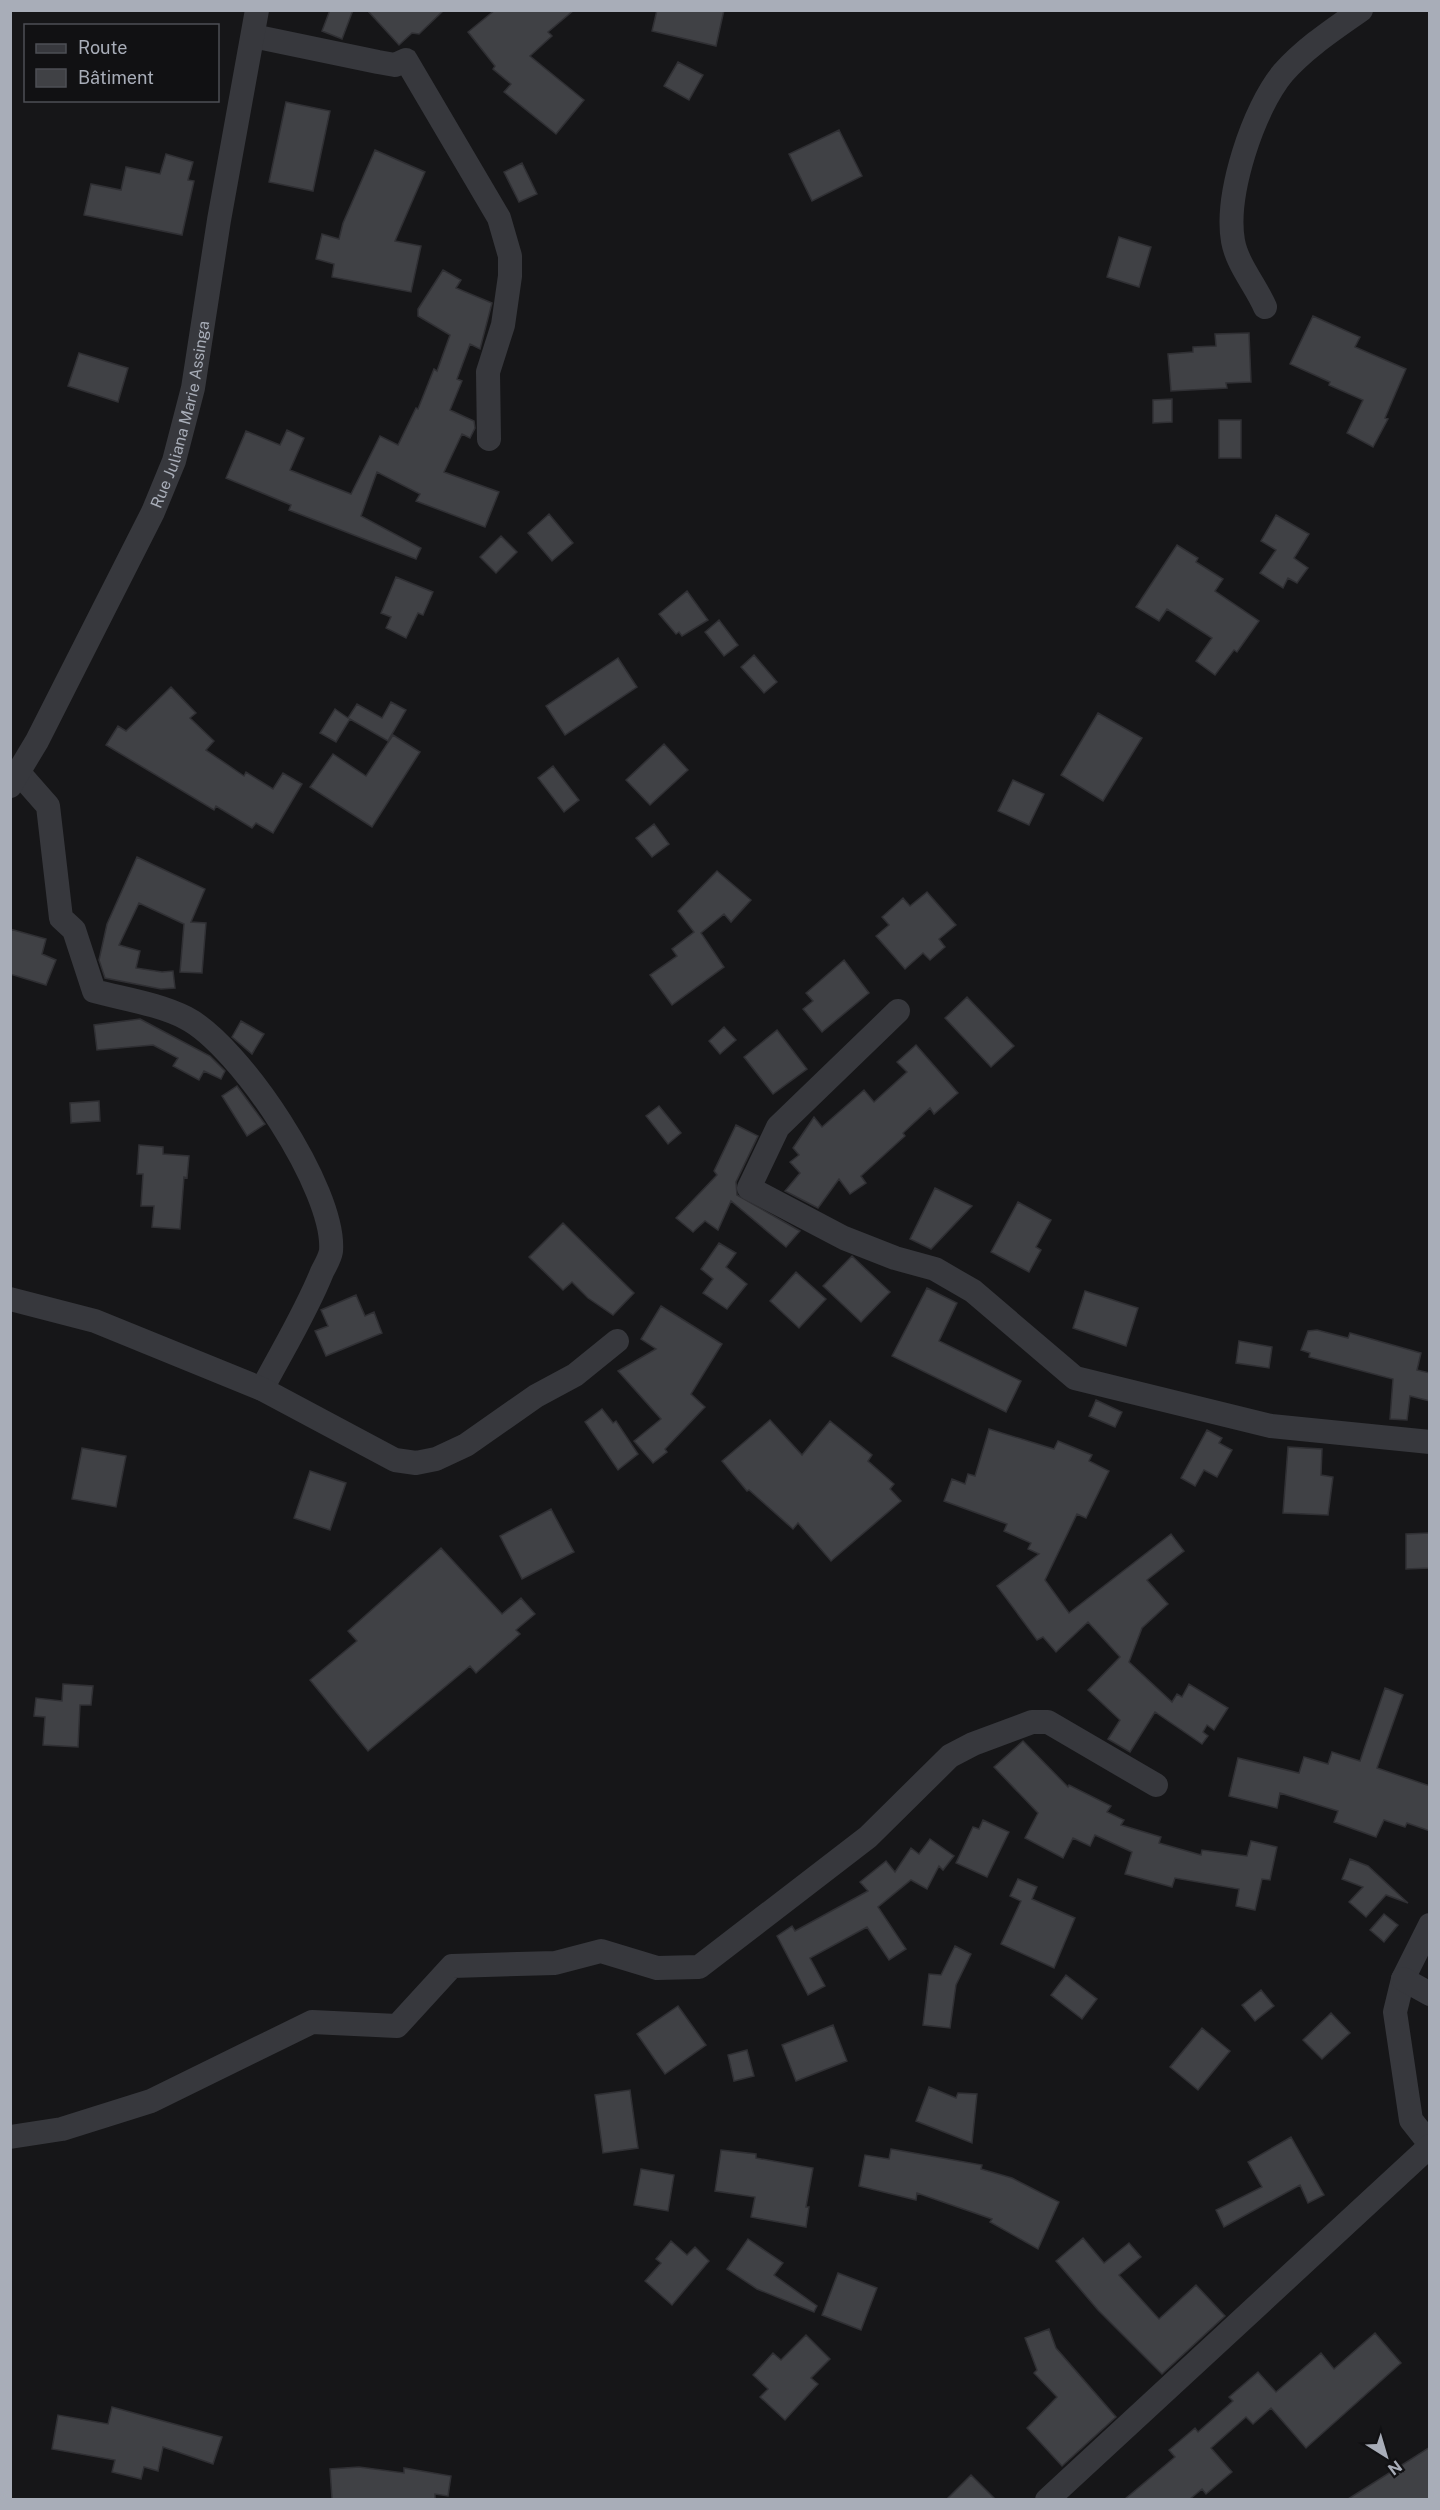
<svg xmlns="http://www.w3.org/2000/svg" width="1440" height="2510" viewBox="0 0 1440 2510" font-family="'Public Sans',sans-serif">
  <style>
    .building { fill: #404145; stroke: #303034; stroke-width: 1.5 }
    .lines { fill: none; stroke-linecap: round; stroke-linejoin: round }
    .minor { stroke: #37383d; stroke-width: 24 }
    .labels { text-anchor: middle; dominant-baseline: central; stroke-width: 6; stroke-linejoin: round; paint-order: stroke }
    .street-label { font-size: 16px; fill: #a8adb8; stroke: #111113 }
  </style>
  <rect width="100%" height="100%" fill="#161618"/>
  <!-- building -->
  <path class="building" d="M330 10H353L342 39 322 31Z
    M367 10H444L419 34 412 33 399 45Z
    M495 10H574L548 32 552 36 530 56 584 100 556 134 504 92 511 84 493 69 495 66 468 32Z
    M657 10H724L716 46 652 31Z
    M678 62 703 75 689 100 664 86Z
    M286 102 330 111 313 191 269 182Z
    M839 130 862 176 812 201 789 154Z
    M375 150 425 172 395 241 421 246 411 292 332 277 334 264 316 259 322 234 339 239 343 223Z
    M166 154 193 162 188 180 194 181 182 235 84 215 91 184 121 190 126 167 160 174Z
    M522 163 537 194 519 202 504 172Z
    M1119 237 1151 247 1139 287 1107 277Z
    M443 270 461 280 456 288 492 303 480 349 470 344 457 379 462 381 450 410 474 421 475 428 470 438 462 434 444 472 499 492 485 527 416 501 420 494 377 472 361 516 421 548 416 559 289 510 291 505 226 478 246 431 280 445 287 430 304 438 290 470 351 494 380 436 398 445 416 408 418 409 434 369 437 371 450 335 418 316V309Z
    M1313 316 1360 337 1355 347 1406 369 1385 418 1388 419 1373 447 1347 433 1363 400 1329 385 1330 382 1290 364Z
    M1249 333 1251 382 1226 383 1227 388 1171 391 1168 354 1193 352V347L1216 346 1215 334Z
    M79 353 128 368 118 402 68 386Z
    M1172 399V422L1153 423V400Z
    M1219 420H1241V458H1219Z
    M549 514 573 543 552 561 528 533Z
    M1276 515 1309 534 1294 558 1308 568 1297 583 1288 578 1283 588 1260 573 1276 550 1261 541Z
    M501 536 517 552 496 573 480 557Z
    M1177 545 1198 558 1196 562 1223 579 1215 591 1259 621 1237 652 1234 650 1215 675 1196 661 1212 638 1167 609 1159 621 1136 607Z
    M396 577 433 592 423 615 418 613 406 638 386 628 391 617 381 613Z
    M687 591 708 620 682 636 679 632 676 634 659 614Z
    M719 620 738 645 724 656 705 632Z
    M754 655 777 682 764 693 741 667Z
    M618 658 637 687 565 735 546 706Z
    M171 687 196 713 190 718 214 741 206 750 244 776 246 772 273 789 283 773 302 784 273 833 256 823 252 828 216 806 214 810 106 745 118 726 126 731Z
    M391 702 406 710 388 741 350 719 336 742 320 733 335 709 348 718 357 704 382 718Z
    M1098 713 1142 738 1103 801 1061 775Z
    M393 735 420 752 372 827 310 787 333 754 366 776Z
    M664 744 688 770 650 805 626 780Z
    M553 766 579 800 564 812 538 778Z
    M1013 780 1044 794 1029 825 998 811Z
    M654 824 669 844 652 857 636 838Z
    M137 857 205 889 191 922 206 923 202 973 180 972 184 924 139 903 119 945 140 951 136 968 162 972 173 971 175 988 161 989 105 978 99 960 107 924Z
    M717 871 751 900 731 922 724 914 701 933 724 967 672 1005 650 975 677 956 672 949 694 932 678 911Z
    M927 892 956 925 939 939 945 947 930 960 923 953 905 969 876 936 889 925 882 917 903 898 910 906Z
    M10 929 46 939 42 954 56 960 46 985 10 974Z
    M844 960 869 993 822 1032 803 1009 813 1001 806 993Z
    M967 997 1014 1046 991 1067 945 1018Z
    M140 1019 210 1056 225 1071 221 1079 204 1071 199 1080 173 1066 178 1058 153 1045 97 1050 94 1025Z
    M241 1021 264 1034 252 1054 232 1037Z
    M724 1027 736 1040 720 1054 709 1041Z
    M777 1030 807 1069 773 1094 744 1057Z
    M916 1045 958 1093 934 1114 930 1108 903 1133 905 1136 861 1176 866 1183 850 1194 839 1179 818 1208 785 1191 800 1173 790 1162 799 1155 793 1148 814 1117 822 1127 864 1090 874 1102 907 1072 897 1062Z
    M237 1086 265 1124 247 1136 222 1096Z
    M99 1101 100 1121 71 1123 70 1103Z
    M659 1106 681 1133 668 1144 646 1116Z
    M736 1125 758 1136 736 1182 737 1195 800 1231 786 1247 731 1201 718 1230 705 1221 693 1232 676 1218 717 1175 714 1171Z
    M139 1145 163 1147V1154L189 1156 187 1178 184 1177 180 1229 152 1227 154 1206H141L143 1174H137Z
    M935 1188 972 1206 931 1249 910 1239Z
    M1018 1202 1051 1220 1036 1247 1041 1250 1029 1272 991 1252Z
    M563 1223 634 1293 613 1315 588 1298 572 1282 563 1290 529 1257Z
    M719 1243 736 1253 726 1267 747 1284 727 1309 703 1293 713 1279 701 1269Z
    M852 1256 890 1292 861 1322 823 1286Z
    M796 1272 826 1299 799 1328 770 1301Z
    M927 1288 957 1303 939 1341 1021 1381 1006 1412 892 1356Z
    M1085 1291 1138 1308 1126 1346 1073 1328Z
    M356 1295 365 1316 374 1312 382 1333 326 1356 315 1331 328 1326 321 1310Z
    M661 1306 722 1344 691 1394 705 1407 665 1449 667 1452 653 1463 634 1441 661 1419 618 1371 656 1349 641 1339Z
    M1317 1330 1348 1338 1350 1333 1421 1353 1417 1370 1430 1373V1401L1410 1396 1407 1420 1390 1419 1393 1379 1309 1357 1310 1353 1301 1350 1308 1331Z
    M1239 1341 1272 1347 1269 1368 1236 1363Z
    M1096 1400 1122 1412 1115 1427 1089 1416Z
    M602 1409 613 1423 616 1421 638 1454 618 1470 585 1422Z
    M770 1420 802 1455 830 1421 872 1455 868 1461 894 1484 890 1489 901 1501 831 1561 798 1523 793 1529 749 1490 747 1491 722 1461Z
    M989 1429 1054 1449 1058 1441 1092 1455 1089 1461 1109 1471 1086 1518 1077 1514 1045 1580 1069 1613 1171 1534 1184 1551 1147 1580 1168 1604 1142 1628 1129 1662 1172 1702 1177 1694 1182 1697 1189 1684 1228 1708 1214 1730 1207 1725 1203 1732 1208 1736 1202 1744 1155 1712 1130 1752 1108 1739 1120 1720 1088 1690 1120 1657 1088 1622 1056 1652 1043 1637 1037 1640 997 1586 1039 1554 1028 1549 1031 1543 1004 1531 1007 1524 944 1501 952 1479 965 1484 968 1474 975 1476Z
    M1207 1430 1222 1438 1219 1443 1232 1450 1217 1477 1204 1470 1195 1486 1181 1478Z
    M1288 1447 1322 1449 1321 1475 1333 1477 1328 1515 1283 1513Z
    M82 1448 126 1456 116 1507 72 1499Z
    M310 1471 346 1483 330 1530 294 1518Z
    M551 1509 574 1552 522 1579 500 1536Z
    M1430 1533V1568L1406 1569V1534Z
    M441 1548 502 1614 521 1598 535 1614 516 1630 520 1634 476 1673 470 1666 368 1751 310 1680 357 1641 348 1631Z
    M63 1684 93 1686 91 1705H80L78 1747 43 1745 45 1717 34 1716 36 1698 62 1701Z
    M1385 1688 1403 1695 1377 1768 1430 1786V1831L1407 1823 1405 1827 1384 1820 1376 1837 1334 1822 1338 1811 1280 1793 1277 1808 1229 1796 1238 1758 1299 1773 1304 1757 1328 1764 1332 1752 1360 1761Z
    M1023 1741 1068 1787 1069 1785 1111 1806 1107 1812 1124 1820 1121 1825 1161 1837 1159 1843 1201 1855 1202 1850 1247 1856 1251 1841 1277 1847 1270 1880 1262 1879 1255 1910 1236 1906 1239 1889 1175 1878 1172 1887 1125 1874 1132 1852 1095 1835 1090 1846 1073 1838 1063 1858 1025 1838 1038 1813 994 1767Z
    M983 1820 1009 1832 987 1877 956 1863 973 1827 979 1829Z
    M930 1839 954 1856 943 1870 939 1866 927 1889 911 1880 878 1907 906 1949 889 1960 867 1927 810 1958 825 1986 808 1995 777 1936 792 1926 795 1931 868 1891 860 1882 886 1861 895 1872 911 1848 919 1854Z
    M1350 1859 1368 1866 1408 1903 1386 1895 1366 1917 1349 1902 1363 1887 1342 1879Z
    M1018 1879 1037 1887 1032 1899 1075 1918 1054 1968 1001 1944 1021 1901 1010 1896Z
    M1384 1914 1398 1925 1384 1942 1370 1930Z
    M955 1946 971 1954 956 1985 950 2028 923 2025 929 1974 941 1975Z
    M1066 1975 1097 1999 1082 2019 1051 1995Z
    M1261 1990 1274 2006 1255 2021 1242 2005Z
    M678 2006 706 2045 665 2074 637 2034Z
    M1331 2013 1350 2033 1322 2059 1303 2040Z
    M833 2025 847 2061 796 2081 782 2045Z
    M1202 2028 1230 2051 1198 2090 1170 2067Z
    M747 2050 754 2076 734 2081 728 2055Z
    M929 2087 956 2098 958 2093 977 2094 972 2143 916 2121Z
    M630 2090 638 2148 603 2153 595 2095Z
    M1291 2137 1324 2195 1308 2203 1300 2185 1224 2227 1216 2210 1262 2187 1248 2162Z
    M891 2149 982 2165 981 2169 1012 2178 1059 2202 1038 2249 990 2222 992 2219 917 2193 916 2200 859 2186 865 2155 889 2159Z
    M721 2150 756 2154V2158L813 2168 806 2207H809L806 2227 751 2217 755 2197 715 2191Z
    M641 2169 674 2175 668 2211 634 2205Z
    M1083 2238 1104 2263 1129 2243 1141 2257 1119 2275 1159 2319 1196 2285 1225 2316 1162 2374 1098 2310 1056 2261Z
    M748 2239 783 2263 774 2275 817 2306 814 2312 757 2289 727 2269Z
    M671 2241 687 2255 695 2247 709 2261 672 2305 645 2281 661 2263 656 2259Z
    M838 2273 877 2288 861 2330 822 2315Z
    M1049 2329 1056 2348 1116 2417 1062 2466 1027 2428 1057 2397 1034 2373 1037 2370 1025 2338Z
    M1375 2333 1401 2363 1306 2448 1271 2408 1253 2424 1246 2417 1211 2448 1232 2472 1206 2494 1202 2489 1190 2499H1125L1175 2457 1169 2450 1195 2428 1198 2432 1233 2401 1229 2397 1258 2372 1276 2392 1321 2353 1334 2369Z
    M806 2335 830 2359 811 2378 818 2384 785 2420 760 2397 768 2389 753 2375 773 2353 781 2360Z
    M112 2407 222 2437 213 2464 163 2447 158 2471 144 2467 141 2479 112 2472 115 2460 52 2449 58 2415 108 2424Z
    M1430 2447V2499H1348Z
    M359 2467 404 2473V2468L451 2476 448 2496 435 2494V2499H332L330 2469Z
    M971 2475 995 2499H947Z"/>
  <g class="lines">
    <!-- minor -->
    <g class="minor">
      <path d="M253 36 378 62 395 65 406 60 499 218 510 256V276L503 325 488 372 489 439"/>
      <path d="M1265 307C1256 286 1237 264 1233 241 1225 195 1253 109 1283 73 1305 48 1334 29 1361 10"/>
      <path d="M19 773 48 806 61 918 74 930 94 991C124 999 159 1004 186 1018 239 1045 336 1190 331 1251 330 1258 325 1266 322 1272 306 1312 282 1351 262 1389"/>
      <path id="s1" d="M10 786 37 741 153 512 174 461 193 388 219 220 257 10"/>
      <path d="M898 1011 778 1127 749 1188 844 1238 895 1258 935 1269 973 1291 1075 1378 1271 1426 1430 1442"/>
      <path d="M10 1299 95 1321 262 1389 395 1460 416 1463 436 1459 466 1445 536 1396 575 1375 617 1341"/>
      <path d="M1430 1925 1403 1979 1395 2012 1411 2120 1430 2144"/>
      <path d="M1403 1979 1430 1994"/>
      <path d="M10 2137 62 2129 151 2101 312 2022 397 2026 452 1966 555 1963 601 1951 657 1968 699 1967 868 1837 950 1756 973 1744 1032 1722H1048L1156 1785"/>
      <path d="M1047 2500 1430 2146"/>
    </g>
  </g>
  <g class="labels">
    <!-- street labels -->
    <g class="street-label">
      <text stroke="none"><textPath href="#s1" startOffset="411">Rue Juliana Marie Assinga</textPath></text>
    </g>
  </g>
  <!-- border -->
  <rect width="1440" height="2510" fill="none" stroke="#a8adb8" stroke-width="24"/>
  <!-- legend -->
  <rect x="24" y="24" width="195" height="78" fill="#111113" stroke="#4d4f55" stroke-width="1.5"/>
  <rect x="36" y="44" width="30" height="9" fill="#37383d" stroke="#4d4f55" stroke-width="1.5"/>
  <text x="78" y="54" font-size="18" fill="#a8adb8">Route</text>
  <rect x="36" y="69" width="30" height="18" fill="#404145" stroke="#4d4f55" stroke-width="1.5"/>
  <text x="78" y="84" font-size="18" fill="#a8adb8">Bâtiment</text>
  <!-- north arrow -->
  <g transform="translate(1386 2456) rotate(143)" stroke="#111113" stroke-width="4.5" paint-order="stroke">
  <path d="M0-4.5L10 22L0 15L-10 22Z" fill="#a8adb8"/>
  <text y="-9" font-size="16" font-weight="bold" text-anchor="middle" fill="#a8adb8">N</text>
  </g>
</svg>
